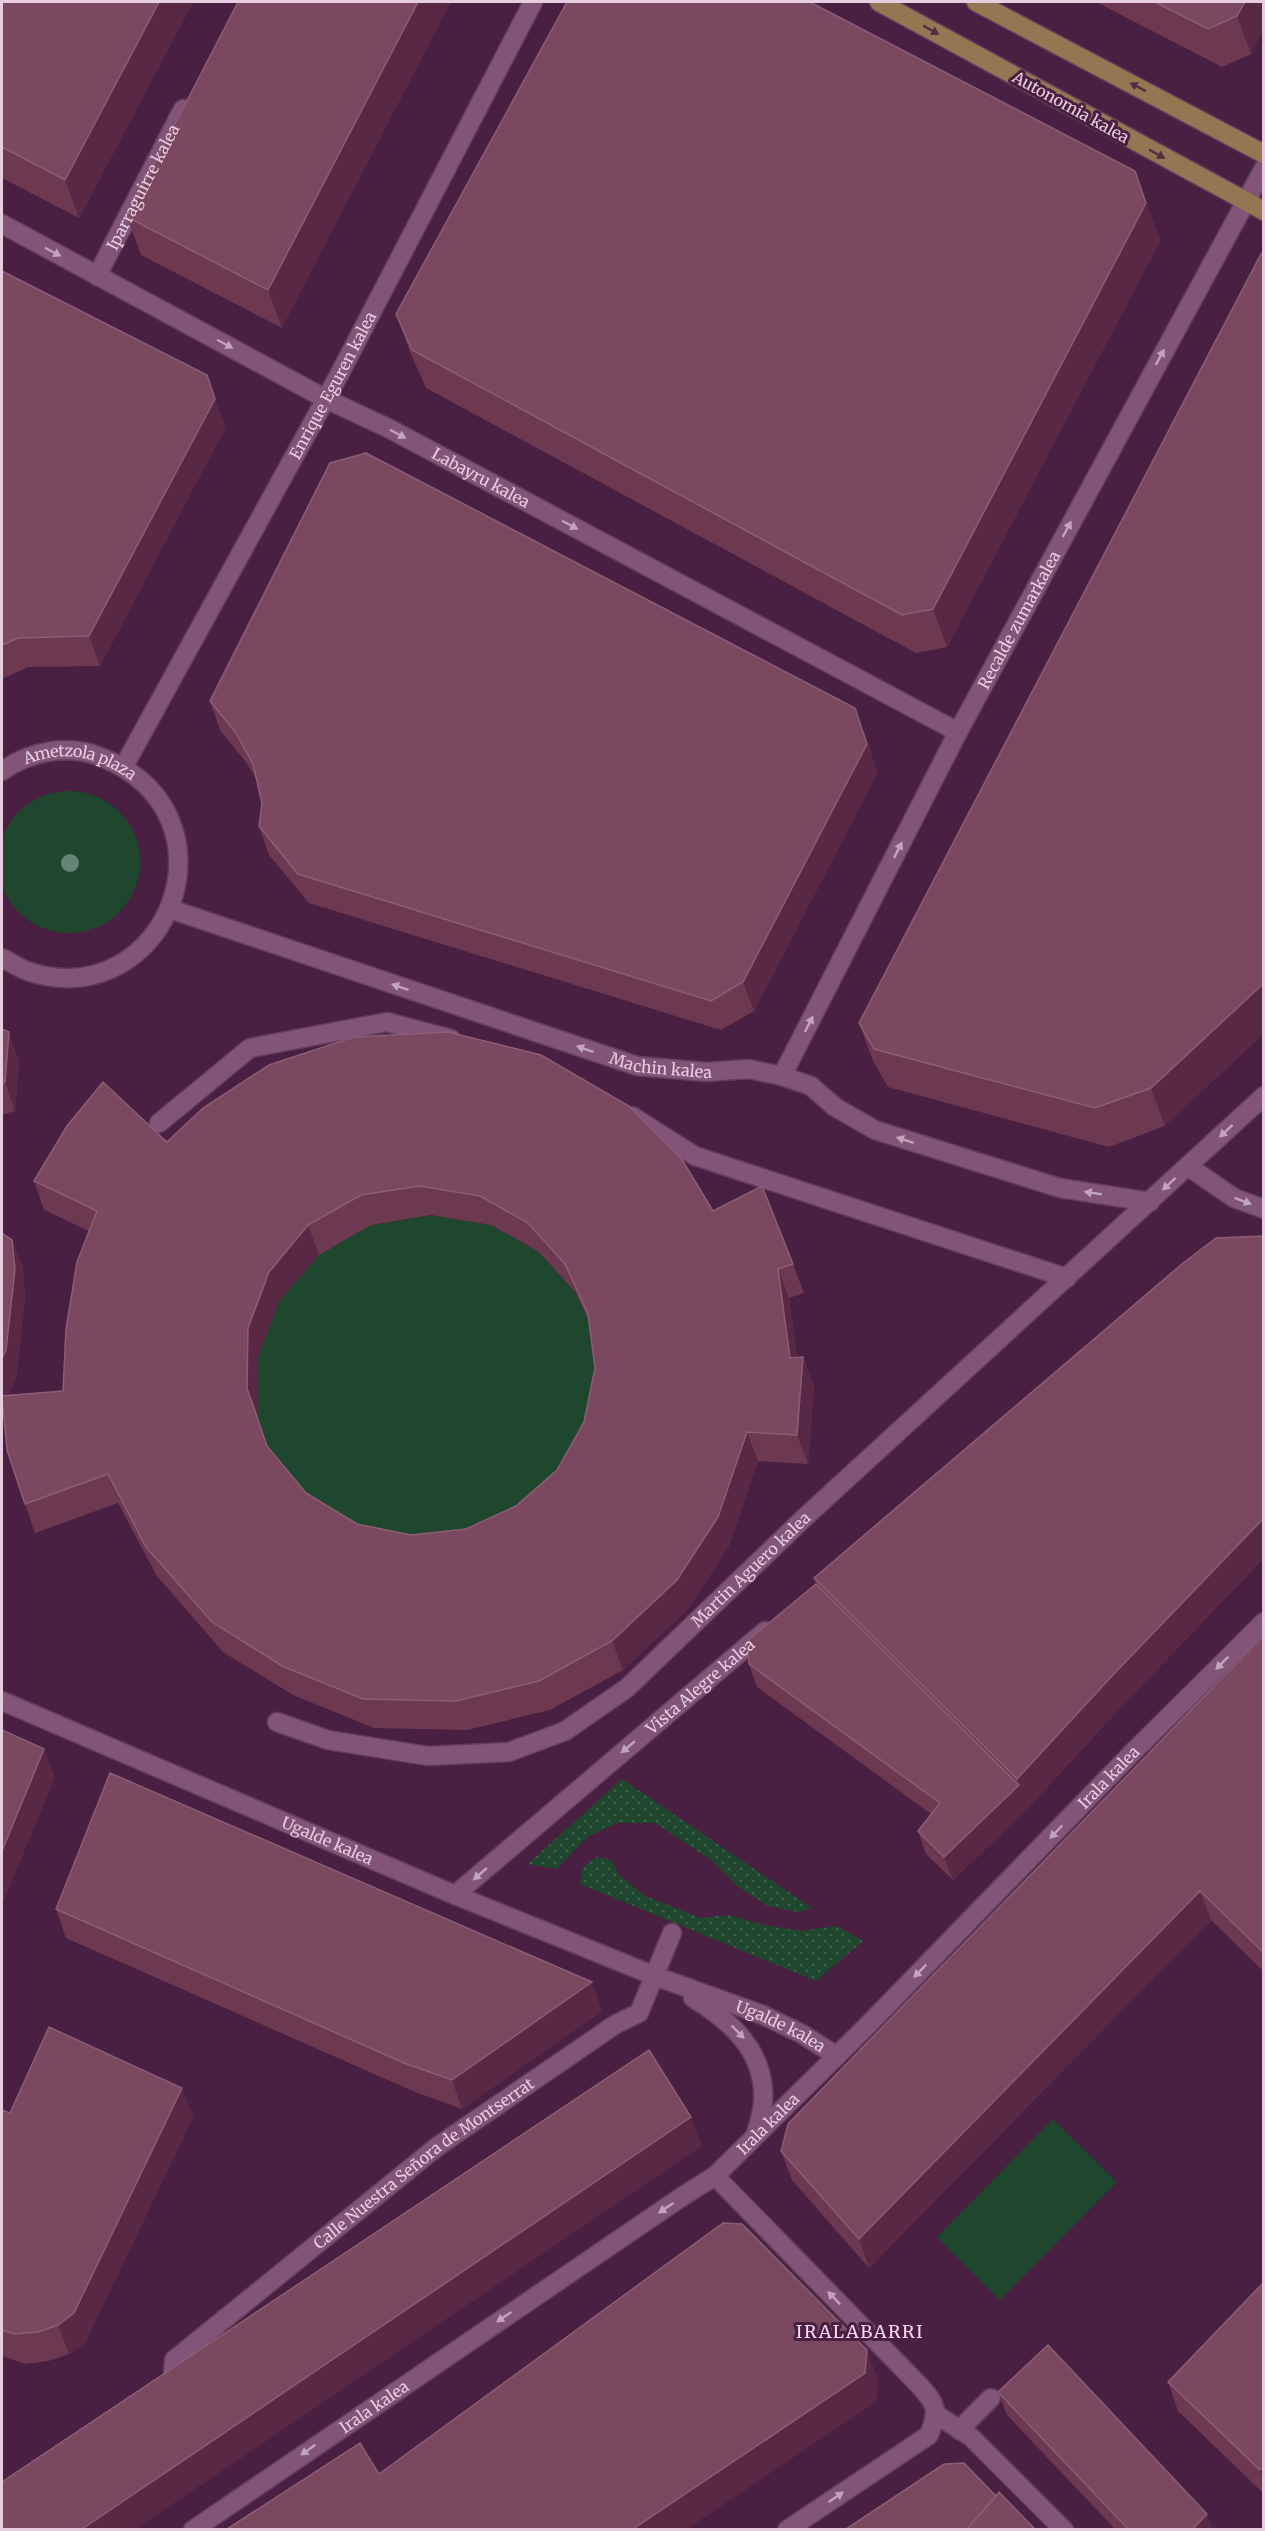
<svg xmlns="http://www.w3.org/2000/svg" width="1265" height="2531" viewBox="0 0 1265 2531" font-family="Merriweather,serif">
  <style>
    .green { fill: #1f472e }
    .garden { fill: url(#garden-dots) }
    .lines { fill: none; stroke-linecap: round; stroke-linejoin: round }
    .street-casing { stroke: #623e5c; stroke-width: 21 }
    .primary-casing { stroke: #623e5c; stroke-width: 21 }
    .street { stroke: #825478; stroke-width: 18 }
    .primary { stroke: #957653; stroke-width: 18 }
    .tree { fill: #658674 }
    .wall { fill: #6c3950; fill-rule: evenodd }
    .shaded-wall { fill: #592844 }
    .building { fill: #7a4960; stroke: #8b5e74; stroke-width: 1.5; fill-rule: evenodd }
    .oneway { fill: #542d45 }
    .oneway2 { fill: #c4a3bc }
    .labels { text-anchor: middle; dominant-baseline: central; stroke-width: 6; stroke-linejoin: round; paint-order: stroke }
    .street-label { font-size: 16px; fill: #e8cde1; stroke: #492042 }
    .neighbourhood-label { font-size: 18px; letter-spacing: 1.5px; fill: #f9d9f1; stroke: #492042 }
  </style>
  <defs>
    <pattern id="garden-dots" width="8" height="8" patternUnits="userSpaceOnUse" patternTransform="scale(1.5)"><rect width="8" height="8" fill="#1f472e"/><path d="M2 2h.1M6 6h.1" fill="none" stroke="#40604c" stroke-width="1.8" stroke-linecap="round"/></pattern>
  </defs>
  <rect width="100%" height="100%" fill="#492042"/>
  <!-- green -->
  <path class="green" d="M-2 862a71 71 0 1 1 142 0a71 71 0 1 1-142 0Z
    M431 1215 491 1225 539 1252 576 1293 599 1343 605 1398 527 1536 368 1553 278 1475 258 1417V1357L279 1301 319 1255 371 1225Z
    M1053 2119 1117 2182 1000 2300 937 2237Z"/>
  <!-- garden -->
  <path class="garden" d="M622 1779 812 1908 798 1912 768 1906 737 1886 710 1859 655 1823H617L587 1837 557 1869 528 1864Z
    M597 1857 612 1860 618 1874 645 1896 701 1918 728 1915 765 1925 801 1931 837 1926 863 1941 816 1981 580 1884 583 1867Z"/>
  <g class="lines">
    <!-- street casing -->
    <g class="street-casing">
      <g id="street">
        <path id="s1" d="M2 224 326 399 390 429 958 732"/>
        <path id="s2" d="M97 276 183 109"/>
        <path id="s3" d="M124 766 340 373 533 2"/>
        <path id="s4" d="M2 771C30 751 68 744 101 757 246 815 167 1015 30 972 20 969 10 962 2 958"/>
        <path id="s5" d="M170 909 637 1066 706 1072 749 1069 782 1076 811 1086 835 1107 875 1130 1060 1188 1150 1202"/>
        <path id="s6" d="M782 1076 958 732 1264 168"/>
        <path d="M632 1116 695 1156 1067 1278"/>
        <path d="M159 1123 250 1048 387 1022 451 1039"/>
        <path d="M1189 1167 1234 1198 1264 1209"/>
        <path id="s7" d="M2 1701 455 1895 655 1976 763 2015 802 2034 837 2056"/>
        <path id="s8" d="M277 1722 328 1740 428 1756 509 1752 565 1731 627 1688 803 1519 1264 1096"/>
        <path id="s9" d="M455 1895 765 1631"/>
        <path d="M693 1998C731 2021 766 2052 763 2101 763 2111 759 2123 756 2133"/>
        <path d="M715 2176 919 2385C937 2405 939 2410 929 2435L787 2530"/>
        <path id="s10" d="M172 2390 174 2360 438 2146 616 2024 639 2013 672 1933"/>
        <path d="M937 2415 971 2437 1064 2530"/>
        <path d="M959 2430 991 2398"/>
        <path id="s11" d="M193 2530 683 2196 715 2176 869 2024 1131 1754 1264 1622"/>
      </g>
    </g>
    <!-- primary casing -->
    <g class="primary-casing">
      <path id="primary" d="M879 2 1264 211
        M976 2 1264 154"/>
    </g>
    <!-- street -->
    <use href="#street" class="street"/>
    <!-- primary -->
    <use href="#primary" class="primary"/>
  </g>
  <!-- trees -->
  <circle class="tree" cx="70" cy="863" r="9"/>
  <!-- wall -->
  <path class="wall" d="M2 2H193L79 218 2 178Z
    M238 2 282 328 141 255 127 217Z
    M1096 2H1263L1251 54 1222 67Z
    M1135 171 1160 241 947 647 916 653 426 388 410 352 396 314Z
    M1261 254 1165 1126 1109 1147 888 1087 873 1061 859 1023Z
    M2 271 217 404 225 428 100 666 28 667 2 679Z
    M210 701 866 738 877 774 754 1011 721 1030 309 903 269 855 259 826 262 803 257 780 246 762 220 730Z
    M2 1029 19 1061 15 1111 2 1115Z
    M167 1142 713 1211 793 1264 804 1293 789 1298 797 1357H803L814 1386 808 1464 758 1461 729 1546 688 1609 623 1670 550 1710 467 1730 374 1728 293 1695 223 1652 157 1576 118 1503 35 1533 25 1504 2 1405V1406V1233L12 1240 23 1269 25 1298 16 1379 7 1395 63 1391 89 1231 44 1210 34 1181ZM431 1215 491 1225 539 1252 576 1293 589 1322 595 1368 584 1422 557 1470 516 1506 466 1529 411 1535 357 1524 306 1493 268 1447 258 1417V1357L279 1301 319 1255 371 1225Z
    M1263 1236V1559L1122 1706 1027 1809 953 1880 926 1854 918 1831 931 1814 757 1687 749 1664 816 1584 814 1578Z
    M1263 1636V1971L1211 1920 869 2268 792 2180 781 2151Z
    M56 1909 602 2011 462 2109 415 2092 66 1938Z
    M182 2088 193 2117 85 2343 69 2354 48 2361 25 2364 2 2356V2110L10 2113Z
    M1263 2283V2493L1178 2411 1168 2382Z
    M998 2392 1207 2514 1212 2529H1115L1007 2415Z"/>
  <!-- shaded-wall -->
  <path class="shaded-wall" d="M159 2H193L79 218 65 180Z
    M418 2H451L282 328 268 290Z
    M1245 2H1263V31L1251 54 1237 16Z
    M1135 171 1160 241 947 647 933 609Z
    M207 375 225 428 100 666 89 636Z
    M855 708 877 774 754 1011 743 982Z
    M1263 984V1035L1165 1126 1151 1088Z
    M9 1032 19 1061 15 1111 5 1082Z
    M308 1225 319 1255 279 1301 258 1357V1417L247 1388 248 1328 269 1272Z
    M12 1240 23 1269 25 1298 16 1379 2 1406V1358Z
    M778 1269 789 1298 801 1386 803 1357 814 1386 808 1464 797 1435 790 1358Z
    M747 1432 758 1461 729 1546 688 1609 623 1670 612 1641Z
    M1263 1519V1559L1122 1706 1027 1809 953 1880 944 1857 1019 1785 1017 1779 1111 1677Z
    M44 1749 55 1778 2 1905V1851Z
    M1200 1891 1211 1920 869 2268 859 2239Z
    M592 1982 602 2011 462 2109 452 2080Z
    M182 2088 193 2117 85 2343 69 2354 58 2325Z
    M691 2117 702 2146 136 2529H82Z
    M867 2350 878 2379 876 2402 687 2529H633Z
    M1263 2466V2481L1260 2470Z
    M1207 2514 1212 2529H1193Z"/>
  <!-- building -->
  <path class="building" d="M2 2H159L65 180 2 147Z
    M238 2H418L268 290 127 217Z
    M567 2H810L1135 171 1146 203 933 609 902 615 412 350 396 314Z
    M1155 2H1245L1237 16 1208 29Z
    M1263 252V984L1151 1088 1095 1108 874 1049 859 1023 1261 254Z
    M2 271 207 375 215 399 89 636 18 638 2 645Z
    M366 453 855 708 867 744 743 982 711 1001 298 874 259 826 262 803 253 764 236 733 210 701 330 463Z
    M2 1029 9 1032 5 1082 2 1083Z
    M448 1032 541 1055 629 1106 681 1158 713 1211 762 1186 793 1264 778 1269 790 1358 803 1357 797 1435 747 1432 718 1517 677 1580 612 1641 539 1681 456 1701 363 1699 282 1666 212 1622 146 1547 108 1474 25 1504 7 1450 2 1396 63 1391 66 1329 77 1262 97 1211 34 1181 67 1126 103 1082 167 1142 203 1108 269 1065 354 1037ZM420 1186 480 1196 528 1223 565 1264 588 1314 595 1368 584 1422 557 1470 516 1506 466 1529 411 1535 357 1524 306 1493 267 1446 247 1388 248 1328 269 1272 308 1225 361 1195Z
    M2 1233 12 1240 15 1269 6 1350 2 1358Z
    M1263 1236V1519L1111 1677 1017 1779 814 1578 1182 1264 1216 1238Z
    M816 1584 1019 1785 944 1857 918 1831 940 1803 749 1664 747 1641Z
    M1263 1636V1952L1200 1891 859 2239 781 2151 788 2124Z
    M2 1730 44 1749 2 1851Z
    M110 1773 592 1982 452 2080 404 2063 56 1909Z
    M49 2027 182 2088 74 2313 58 2325 38 2332 14 2334 2 2330V2110L10 2113Z
    M649 2050 691 2117 82 2529H2V2482Z
    M723 2223 742 2224 867 2350 865 2373 633 2529H227L360 2443 379 2474Z
    M1263 2283V2466L1260 2470 1168 2382Z
    M1048 2345 1207 2514 1193 2529H1128L998 2392Z
    M964 2463 996 2496 967 2529H846L944 2464Z
    M999 2492 1035 2529H967Z"/>
  <!-- one-way arrows -->
  <defs><path id="oneway-solid" d="M-6-.8H1V-3.2L6.5 0L1 3.2V.8H-6Z" transform="scale(1.5)"/></defs>
  <g class="oneway">
    <use href="#oneway-solid" transform="translate(931 30) rotate(29)"/>
    <use href="#oneway-solid" transform="translate(1138 87) rotate(-152)"/>
    <use href="#oneway-solid" transform="translate(1157 154) rotate(29)"/>
  </g>
  <g class="oneway2">
    <use href="#oneway-solid" transform="translate(53 252) rotate(28)"/>
    <use href="#oneway-solid" transform="translate(225 344) rotate(28)"/>
    <use href="#oneway-solid" transform="translate(1160 357) rotate(-62)"/>
    <use href="#oneway-solid" transform="translate(398 434) rotate(28)"/>
    <use href="#oneway-solid" transform="translate(570 525) rotate(28)"/>
    <use href="#oneway-solid" transform="translate(1067 529) rotate(-62)"/>
    <use href="#oneway-solid" transform="translate(898 850) rotate(-63)"/>
    <use href="#oneway-solid" transform="translate(400 987) rotate(-161)"/>
    <use href="#oneway-solid" transform="translate(809 1024) rotate(-63)"/>
    <use href="#oneway-solid" transform="translate(585 1049) rotate(-161)"/>
    <use href="#oneway-solid" transform="translate(1226 1131) rotate(137)"/>
    <use href="#oneway-solid" transform="translate(905 1140) rotate(-162)"/>
    <use href="#oneway-solid" transform="translate(1169 1184) rotate(137)"/>
    <use href="#oneway-solid" transform="translate(1093 1193) rotate(-171)"/>
    <use href="#oneway-solid" transform="translate(1243 1201) rotate(21)"/>
    <use href="#oneway-solid" transform="translate(1222 1663) rotate(135)"/>
    <use href="#oneway-solid" transform="translate(628 1747) rotate(140)"/>
    <use href="#oneway-solid" transform="translate(1056 1832) rotate(134)"/>
    <use href="#oneway-solid" transform="translate(480 1874) rotate(139)"/>
    <use href="#oneway-solid" transform="translate(920 1971) rotate(134)"/>
    <use href="#oneway-solid" transform="translate(738 2032) rotate(45)"/>
    <use href="#oneway-solid" transform="translate(666 2208) rotate(146)"/>
    <use href="#oneway-solid" transform="translate(834 2298) rotate(-134)"/>
    <use href="#oneway-solid" transform="translate(504 2317) rotate(146)"/>
    <use href="#oneway-solid" transform="translate(308 2450) rotate(145)"/>
    <use href="#oneway-solid" transform="translate(836 2497) rotate(-34)"/>
  </g>
  <g class="labels">
    <!-- street labels -->
    <g class="street-label">
      <text transform="translate(1071 107) rotate(29)">Autonomia kalea</text>
      <text stroke="none"><textPath href="#s2" startOffset="100">Iparraguirre kalea</textPath></text>
      <text stroke="none"><textPath href="#s3" startOffset="434">Enrique Eguren kalea</textPath></text>
      <text stroke="none"><textPath href="#s1" startOffset="542">Labayru kalea</textPath></text>
      <text stroke="none"><textPath href="#s6" startOffset="514">Recalde zumarkalea</textPath></text>
      <text stroke="none"><textPath href="#s4" startOffset="84">Ametzola plaza</textPath></text>
      <text stroke="none"><textPath href="#s5" startOffset="516">Machin kalea</textPath></text>
      <text stroke="none"><textPath href="#s8" startOffset="543">Martin Aguero kalea</textPath></text>
      <text stroke="none"><textPath href="#s9" startOffset="322">Vista Alegre kalea</textPath></text>
      <text stroke="none"><textPath href="#s11" startOffset="1191">Irala kalea</textPath></text>
      <text stroke="none"><textPath href="#s7" startOffset="354">Ugalde kalea</textPath></text>
      <text stroke="none"><textPath href="#s7" startOffset="844">Ugalde kalea</textPath></text>
      <text stroke="none"><textPath href="#s11" startOffset="705">Irala kalea</textPath></text>
      <text stroke="none"><textPath href="#s10" startOffset="348">Calle Nuestra Señora de Montserrat</textPath></text>
      <text stroke="none"><textPath href="#s11" startOffset="219">Irala kalea</textPath></text>
    </g>
    <!-- neighbourhood labels -->
    <g class="neighbourhood-label">
      <text x="860" y="2331">IRALABARRI</text>
    </g>
  </g>
  <!-- border -->
  <rect width="1265" height="2531" fill="none" stroke="#e8cde1" stroke-width="6"/>
</svg>
